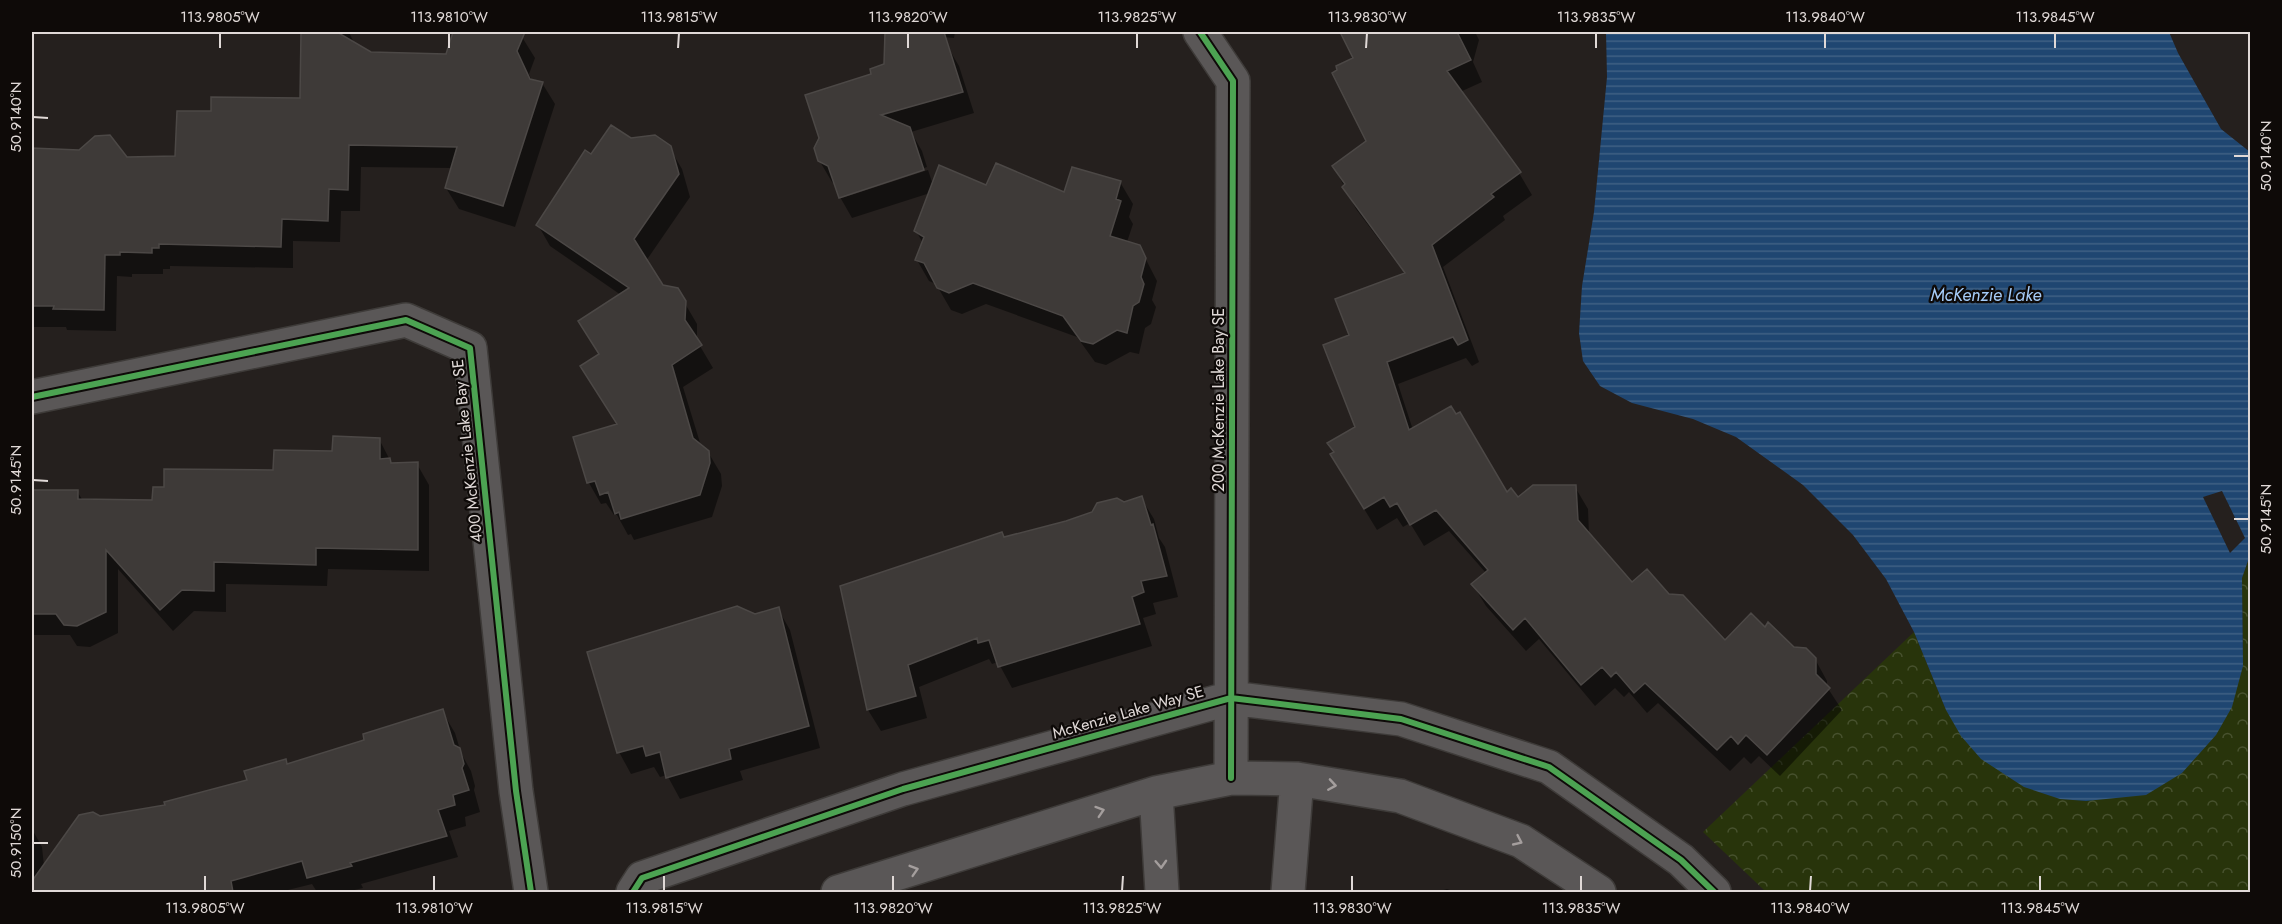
<svg xmlns="http://www.w3.org/2000/svg" width="2282" height="924" viewBox="0 0 2282 924" font-family="Jost,sans-serif">
  <style>
    .park { fill: url(#park-crowns) }
    .water { fill: url(#water-rules) }
    .pier { fill: #25201e }
    .shadow { fill: #0007 }
    .building { fill: #3e3a38; stroke: #4c4846; stroke-width: 1.5 }
    .lines { fill: none; stroke-linecap: round; stroke-linejoin: round }
    .minor-casing { stroke: #3e3b39; stroke-width: 36 }
    .minor { stroke: #5a5757; stroke-width: 33 }
    .cycleway-casing { stroke: #0e0a08; stroke-width: 10 }
    .cycleway { stroke: #4ca352; stroke-width: 6 }
    .oneway { stroke: #a49e9d }
    .ticks { fill: none; stroke: #e0d9d7; stroke-width: 2 }
    .labels { text-anchor: middle; dominant-baseline: central; stroke-width: 4.5; stroke-linejoin: round; paint-order: stroke }
    .street-label { font-size: 16px; fill: #e0d9d7; stroke: #0e0a08 }
    .water-label { font-size: 18px; font-style: italic; fill: #a5cbf7; stroke: #0e0a08 }
    .neatline { fill: none; stroke: #e0d9d7; stroke-width: 2 }
    .ticks-label { font-size: 15px; text-anchor: middle; fill: #e0d9d7 }
  </style>
  <defs>
    <pattern id="park-crowns" width="20" height="18" patternUnits="userSpaceOnUse" patternTransform="scale(1.5)"><rect width="20" height="18" fill="#28340b"/><path d="M2 6a3 3 0 1 1 6 0M12 15a3 3 0 1 1 6 0" fill="none" stroke="#47512e"/></pattern>
    <pattern id="water-rules" width="6" height="5" patternUnits="userSpaceOnUse" patternTransform="scale(1.5)"><rect width="6" height="5" fill="#1f4671"/><path d="M0 2.5h6" fill="none" stroke="#3f6084"/></pattern>
  </defs>
  <rect width="100%" height="100%" fill="#25201e"/>
  <!-- park -->
  <path class="park" d="M2250 555V892H1766L1703 832 1914 632 1946 710 2243 666 2242 578Z"/>
  <!-- water -->
  <path class="water" d="M1606 32H2169L2178 53 2221 129 2250 152V555L2242 578 2243 666 2232 707 2216 735 2182 773 2146 795 2086 801 2060 799 2024 787 1981 759 1961 736 1946 710 1914 632 1886 579 1853 535 1803 485 1736 437 1693 419 1632 403 1600 386 1583 361 1579 333 1582 286 1594 212 1607 77Z"/>
  <!-- pier -->
  <path class="pier" d="M2222 491 2245 538 2230 553 2203 497Z"/>
  <!-- shadow -->
  <path class="shadow" d="M303 32H349L354 43 371 54 447 55 455 32H506L522 37 535 58 529 74 532 81 542 83 555 104 515 227 459 209 446 188 452 168 361 167 360 211H341L340 242 293 241V268L170 266V269H163V274H132V277L117 276 116 331 67 330 66 327H32V149L79 151 126 158 176 157 212 113 301 99Z
    M888 32H955L954 38Z
    M1342 32H1475L1479 40 1473 62 1482 82 1460 92 1519 173 1532 195 1503 216 1505 220 1443 267 1479 362 1472 366 1466 358 1398 384 1413 430 1506 495 1518 499 1575 487 1588 509 1589 535 1632 584 1668 596 1725 642 1765 629 1793 649 1815 659 1827 681V687L1842 710 1780 776 1759 756 1751 764 1744 757 1730 771 1658 703 1647 713 1629 692 1624 697 1615 688 1595 706 1539 639 1526 651 1486 606 1473 585 1486 573 1449 531 1424 546 1410 523 1403 527 1397 518 1377 530 1344 476 1356 428 1350 336 1405 274 1356 209 1334 167 1368 142 1355 58Z
    M946 44 959 66 974 113 911 132 922 151 927 167 842 195V198L928 170 933 185 1065 194 1120 182 1133 204 1129 217 1133 224 1127 242 1139 246 1157 281 1152 300 1156 307 1151 324 1145 328 1139 354 1130 352 1106 365 1095 362 1077 337 986 304 962 314 951 310 936 284 929 281 917 260 923 243 916 231 930 193 852 218 840 197 836 184 832 182 819 160 873 75Z
    M631 140 669 147 682 169 690 197 646 261 662 286 677 290 697 324V341L713 368 683 387 701 446 708 452 721 474 722 486 712 517 634 540 631 534 628 535 617 515H614L606 503 601 504 589 483 575 438 618 425 600 355 621 295 550 246 538 225 591 156Z
    M379 439 392 464H417L429 485V571L328 569 327 586 226 584V612L194 611 173 631 118 569V633L90 647 77 646 70 635H32V492L77 491 83 501 153 502 165 488 275 471Z
    M1141 498 1154 519 1159 538 1165 547 1178 597 1153 603 1156 614 1143 618 1152 646 1012 688 998 662 992 664 989 659 919 687 927 718 881 731 868 710 842 587 1001 539 1066 522Z
    M778 609 790 630 820 748 740 771 743 780 680 799 667 775 660 777 654 767 631 774 619 752 755 616Z
    M442 711 455 733 461 753 471 771 475 786 474 790 480 812 465 817 466 826 449 831 458 857 361 884 363 888 346 892H317L312 884 280 892H32V829L42 847 44 866 100 818 166 806 248 781 285 761 288 765 366 741Z
    M1447 889 1455 892H1437Z"/>
  <!-- building -->
  <path class="building" d="M301 32H337L371 52 446 54 453 32H525L517 51 530 79 543 82 503 206 445 188 457 147 349 145 348 190 329 189 328 221 282 219 281 247 159 244V248H152V253L120 252V255H105L104 310 53 309 54 306H32V148L79 150 95 136 110 135 127 157 175 156 177 111H211V97L300 98Z
    M885 32H944L963 92 881 115 910 127 924 170 839 198 828 166 818 161 814 148 819 138 805 95 871 74 870 69 884 64Z
    M1340 32H1457L1471 60 1447 71 1521 172 1491 194 1494 197 1432 245 1468 340 1458 345 1453 337 1387 362 1409 430 1451 406 1456 414 1460 412 1507 492 1511 488 1518 497 1533 485H1576L1578 520 1632 582 1647 569 1669 594 1683 595 1725 640 1751 613 1765 627 1768 622 1794 647 1806 648 1816 658V674L1830 688 1767 755 1746 735 1738 744 1731 736 1717 750 1645 683 1634 693 1616 672 1611 677 1602 667 1581 685 1525 618 1513 630 1471 584 1488 570 1436 510 1410 525 1397 503 1390 507 1384 497 1364 509 1330 454 1334 452 1327 443 1355 427 1323 345 1349 335 1335 299 1405 273 1342 187 1345 184 1332 166 1366 141 1332 73 1337 70 1336 66 1353 58Z
    M611 125 631 138 655 135 671 146 679 174 634 239 663 285 678 288 686 301 685 320 702 345 672 365 693 438 709 451 710 463 700 495 621 519 619 512 615 514 608 492 600 495 595 481 587 483 573 437 617 424 580 366 599 354 578 321 629 288 536 225 585 150 591 154Z
    M996 163 1064 192 1072 167 1121 181 1116 199 1121 201 1110 236 1140 245 1146 258 1141 277 1144 284 1139 302 1133 306 1127 333 1117 330 1093 344 1081 341 1063 316 973 283 949 293 937 288 924 263 915 260 924 237 914 231 939 165 986 185Z
    M333 436 380 438V459L390 458 391 463 418 462V550L316 548V565L214 562V591L182 590 160 610 106 550V612L77 626 64 625 56 614H32V490H78V499L152 500 153 487H164V469L273 470 274 450 332 451Z
    M1142 496 1151 525 1153 524 1167 576 1141 581 1144 592 1132 597 1140 624 998 667 989 640 978 643 977 638 908 665 916 696 867 710 840 586 1002 532 1004 537 1066 521 1092 512 1097 503 1117 498 1124 502Z
    M737 606 755 614 779 607 809 726 729 749 731 759 666 778 660 752 646 756 643 746 617 753 587 652Z
    M443 709 454 745 460 748 464 764 462 768 469 790 453 795 455 805 438 810 447 836 350 863 352 866 307 878 302 861 231 881 233 892H32V881L79 815 93 812 100 816 165 805 164 802 247 780 244 771 286 759 287 764 364 740 363 734Z"/>
  <g class="lines">
    <!-- minor casing -->
    <g class="minor-casing">
      <path id="minor" d="M1200 32 1233 81 1231 778
        M32 397 406 320 470 348 516 791 531 892
        M1156 793 1162 892
        M633 892 642 878 903 789 1231 698 1401 719 1549 767 1681 860 1714 892
        M838 892 1156 793 1231 778 1297 779 1400 796 1521 841 1599 892
        M1288 892 1297 779"/>
    </g>
    <!-- minor -->
    <use href="#minor" class="minor"/>
    <!-- cycleway casing -->
    <g class="cycleway-casing">
      <path id="cycleway" d="M1200 32 1233 81 1231 778
        M32 397 406 320 470 348 516 791 531 892
        M633 892 642 878 903 789 1231 698 1401 719 1549 767 1681 860 1714 892"/>
    </g>
    <!-- cycleway -->
    <use href="#cycleway" class="cycleway"/>
  </g>
  <!-- one-way arrows -->
  <defs><path id="oneway-chevron" d="M-2-3.5L2.5 0L-2 3.5" fill="none" stroke-width="1.6" stroke-linecap="round" stroke-linejoin="round" transform="scale(1.5)"/></defs>
  <g class="oneway">
    <use href="#oneway-chevron" transform="translate(1332 785) rotate(9)"/>
    <use href="#oneway-chevron" transform="translate(1100 811) rotate(-18)"/>
    <use href="#oneway-chevron" transform="translate(1518 841) rotate(25)"/>
    <use href="#oneway-chevron" transform="translate(1161 864) rotate(87)"/>
    <use href="#oneway-chevron" transform="translate(914 870) rotate(-17)"/>
  </g>
  <!-- ticks -->
  <path class="ticks" d="M220 48V33M449 48V33M678 48 679 33M908 48V33M1137 48V33M1366 48 1367 33M1596 48V33M1825 48V33M2055 48V33M33 117 48 118M2234 156H2249M33 480 48 481M2234 519H2249M33 843H48M205 891V876M434 891V876M664 891V876M893 891V876M1122 891 1123 876M1352 891V876M1581 891V876M1810 891 1811 876M2040 891V876"/>
  <g class="labels">
    <!-- street labels -->
    <g class="street-label">
      <text transform="translate(1218 400) rotate(-90)">200 McKenzie Lake Bay SE</text>
      <text transform="translate(467 451) rotate(-96)">400 McKenzie Lake Bay SE</text>
      <text transform="translate(1128 712) rotate(-16)">McKenzie Lake Way SE</text>
    </g>
    <!-- water labels -->
    <g class="water-label">
      <text x="1986" y="295">McKenzie Lake</text>
    </g>
  </g>
  <!-- border -->
  <rect width="2282" height="924" fill="none" stroke="#0e0a08" stroke-width="66"/>
  <rect x="33" y="33" width="2216" height="858" class="neatline"/>
  <g class="ticks-label">
    <text x="220" y="22">113.9805°W</text>
    <text x="449" y="22">113.9810°W</text>
    <text x="679" y="22">113.9815°W</text>
    <text x="908" y="22">113.9820°W</text>
    <text x="1137" y="22">113.9825°W</text>
    <text x="1367" y="22">113.9830°W</text>
    <text x="1596" y="22">113.9835°W</text>
    <text x="1825" y="22">113.9840°W</text>
    <text x="2055" y="22">113.9845°W</text>
    <text transform="translate(16 117) rotate(-90)" y="5">50.9140°N</text>
    <text transform="translate(2266 156) rotate(-90)" y="5">50.9140°N</text>
    <text transform="translate(16 480) rotate(-90)" y="5">50.9145°N</text>
    <text transform="translate(2266 519) rotate(-90)" y="5">50.9145°N</text>
    <text transform="translate(16 843) rotate(-90)" y="5">50.9150°N</text>
    <text x="205" y="913">113.9805°W</text>
    <text x="434" y="913">113.9810°W</text>
    <text x="664" y="913">113.9815°W</text>
    <text x="893" y="913">113.9820°W</text>
    <text x="1122" y="913">113.9825°W</text>
    <text x="1352" y="913">113.9830°W</text>
    <text x="1581" y="913">113.9835°W</text>
    <text x="1810" y="913">113.9840°W</text>
    <text x="2040" y="913">113.9845°W</text>
  </g>
</svg>
